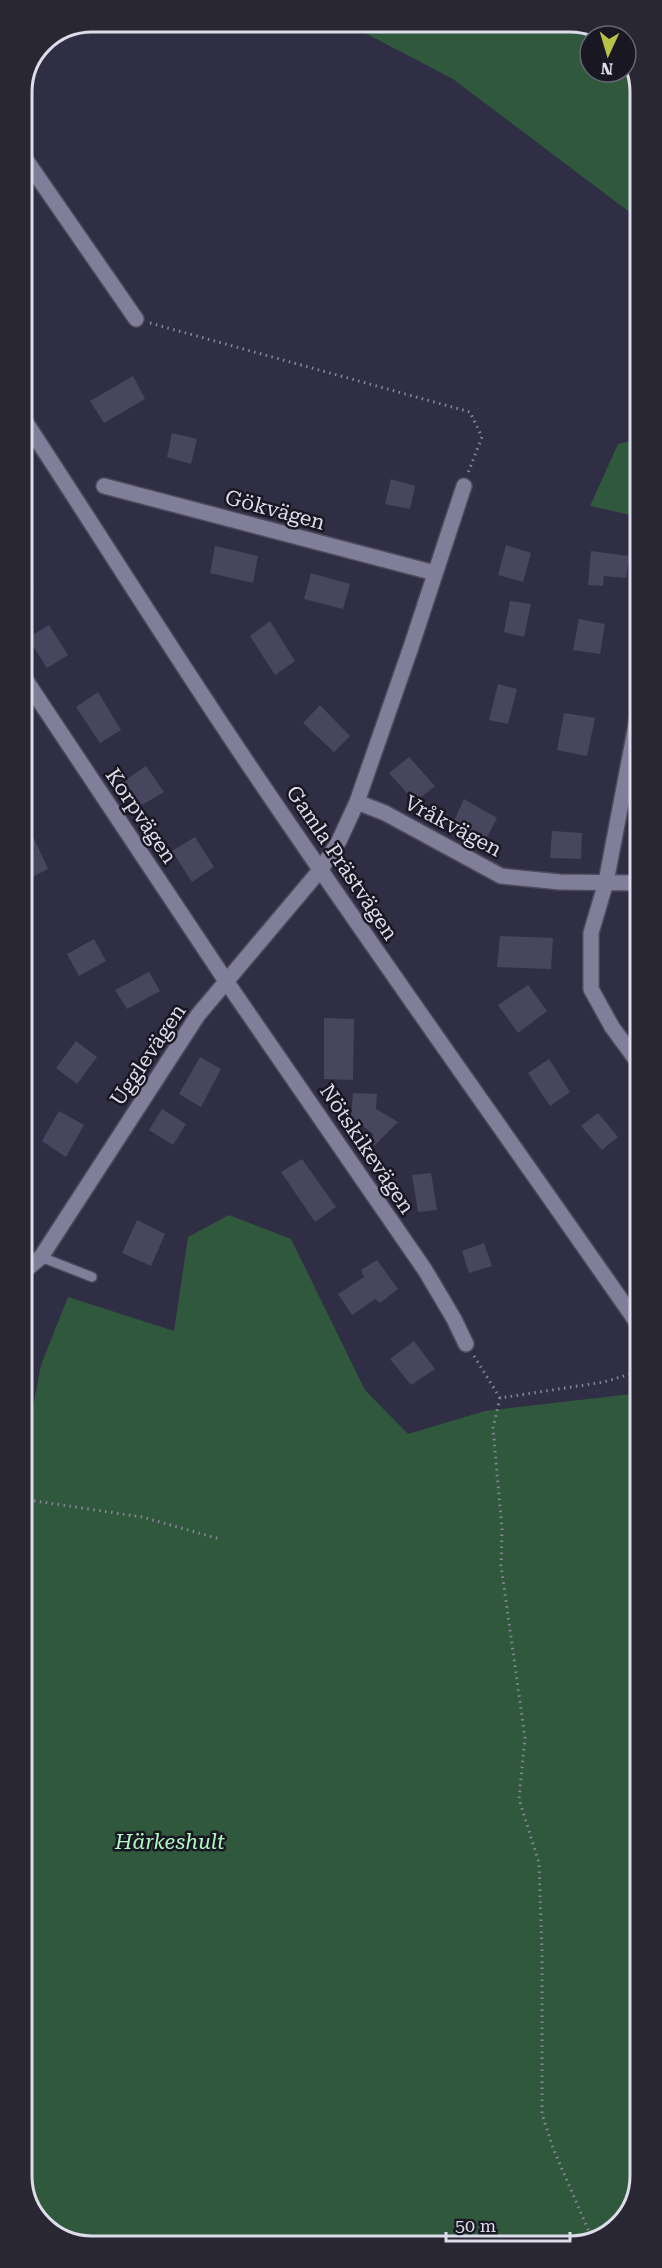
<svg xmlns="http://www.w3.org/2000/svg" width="662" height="2268" viewBox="0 0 662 2268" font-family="'Roboto Serif',serif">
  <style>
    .green { fill: #30583d }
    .building { fill: #48465e }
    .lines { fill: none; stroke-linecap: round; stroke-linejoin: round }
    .lane-casing { stroke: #4c495c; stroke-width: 12 }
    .street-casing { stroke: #4c495c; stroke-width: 18 }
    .path { stroke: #888799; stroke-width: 3; stroke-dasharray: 1.5 4.5; stroke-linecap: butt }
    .lane { stroke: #807e98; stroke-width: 9 }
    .street { stroke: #807e98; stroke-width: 15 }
    .labels { text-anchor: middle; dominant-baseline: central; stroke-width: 5; stroke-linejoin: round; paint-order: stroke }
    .street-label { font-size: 21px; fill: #dddceb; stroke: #191722 }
    .park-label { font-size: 21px; font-style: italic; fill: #aff8c4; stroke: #191722 }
    .rim { fill: none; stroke: #dddceb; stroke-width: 3 }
  </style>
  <rect width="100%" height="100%" fill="#302e44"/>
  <!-- green -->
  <path class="green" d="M342 21 579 22 611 36H590V72H626V54L640 77V220L453 79Z
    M640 439V517L590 506 618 444Z
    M229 1215 291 1239 365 1390 408 1434 485 1411 640 1393 641 2177 624 2223 585 2246 86 2247 45 2229 22 2191V1442L26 1444 41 1365 68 1297 174 1331 188 1237Z"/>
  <!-- building -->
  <path class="building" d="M133 376 145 399 104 423 90 401Z
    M172 433 197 439 191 464 167 457Z
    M391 479 415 486 410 509 385 504Z
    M506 545 531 553 523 582 498 575Z
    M215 546 258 556 253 583 210 573Z
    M591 551 629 556 626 578 604 576 603 586 588 585Z
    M21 568 34 590 21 598Z
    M311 573 350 584 343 609 304 599Z
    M510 601 531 604 524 637 504 632Z
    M579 619 605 624 600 654 573 650Z
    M270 621 295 661 275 675 250 636Z
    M49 625 68 655 47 668 28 638Z
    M498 684 517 689 508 724 489 720Z
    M98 692 121 730 100 743 76 707Z
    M320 705 350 736 334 752 303 723Z
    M564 713 595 718 587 756 557 750Z
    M409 757 435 786 415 802 389 773Z
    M146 766 164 792 142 805 124 781Z
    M464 799 497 818 486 839 454 821Z
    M552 831 582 833 581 859 550 858Z
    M195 837 214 867 192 882 172 851Z
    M34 838 48 869 26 880 22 870V844Z
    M500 936 553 938 551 969 497 967Z
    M94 939 106 961 79 976 67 954Z
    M149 972 160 991 127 1009 115 990Z
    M528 985 547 1011 518 1033 498 1005Z
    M324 1018 354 1019 353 1080 324 1079Z
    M76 1041 97 1057 77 1084 56 1068Z
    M200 1057 221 1069 201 1107 179 1094Z
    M549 1059 570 1092 550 1106 528 1073Z
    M353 1093 377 1094 376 1109 398 1122 374 1146 373 1134 351 1117Z
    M162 1109 186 1124 173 1145 149 1130Z
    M59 1111 84 1125 66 1157 42 1141Z
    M598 1113 618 1137 602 1150 581 1126Z
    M302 1159 336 1207 315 1222 281 1172Z
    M431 1173 437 1210 418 1212 412 1175Z
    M137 1220 165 1234 151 1266 122 1253Z
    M484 1243 492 1266 469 1273 462 1251Z
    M377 1260 398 1289 380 1303 375 1299 352 1315 338 1294 364 1277 361 1270Z
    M414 1341 435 1369 411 1385 390 1359Z"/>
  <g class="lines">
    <!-- lane casing -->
    <g class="lane-casing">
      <path id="lane" d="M41 1257 92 1277"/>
    </g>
    <!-- street casing -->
    <g class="street-casing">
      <path id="street" d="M21 164 26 160 136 319
        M21 415C100 535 176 658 257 777 382 962 513 1144 640 1327
        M104 486 435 573
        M21 673 226 981 425 1270 454 1319 466 1344
        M640 704 606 882 591 933V989L612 1027 640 1065
        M357 802 385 813 501 876 560 882 640 883
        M22 1269 28 1268 41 1257 198 1015 321 869 339 841 357 802 411 647 464 486"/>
    </g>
    <!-- path -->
    <path class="path" d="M150 323 470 412 482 437 468 473
      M474 1356 500 1398
      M22 1499 142 1517 220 1539
      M593 2241 553 2148 542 2114V1952L539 1863 519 1799 525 1738 501 1565 502 1529 493 1428 500 1398 604 1382 640 1371"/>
    <!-- lane -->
    <use href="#lane" class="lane"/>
    <!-- street -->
    <use href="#street" class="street"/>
  </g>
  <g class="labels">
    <!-- street labels -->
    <g class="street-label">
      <text transform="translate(275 510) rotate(15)">Gökvägen</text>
      <text transform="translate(141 816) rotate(56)">Korpvägen</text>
      <text transform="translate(453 826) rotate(28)">Vråkvägen</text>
      <text transform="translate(342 863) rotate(56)">Gamla Prästvägen</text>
      <text transform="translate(148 1055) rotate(-56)">Ugglevägen</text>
      <text transform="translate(367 1149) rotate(56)">Nötskikevägen</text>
    </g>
    <!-- park labels -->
    <g class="park-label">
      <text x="170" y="1842">Härkeshult</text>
    </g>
  </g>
  <!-- crop -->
  <path d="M0 0H662V2268H0ZM92 32H570A60 60 0 0 1 630 92V2176A60 60 0 0 1 570 2236H92A60 60 0 0 1 32 2176V92A60 60 0 0 1 92 32Z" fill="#292732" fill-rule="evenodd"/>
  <path class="rim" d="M92 32H570A60 60 0 0 1 630 92V2176A60 60 0 0 1 570 2236H92A60 60 0 0 1 32 2176V92A60 60 0 0 1 92 32Z"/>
  <!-- north arrow -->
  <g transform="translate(608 54) rotate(184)"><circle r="28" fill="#191722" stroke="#676672" stroke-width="1.5"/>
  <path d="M0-4.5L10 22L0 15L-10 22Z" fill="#b7c148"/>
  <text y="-9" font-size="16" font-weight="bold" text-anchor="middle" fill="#dddceb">N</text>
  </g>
  <!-- scale -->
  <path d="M446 2232v9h124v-9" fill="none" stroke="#dddceb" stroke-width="3"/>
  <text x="455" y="2232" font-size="18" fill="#dddceb" stroke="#191722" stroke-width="4.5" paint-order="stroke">50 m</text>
</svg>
